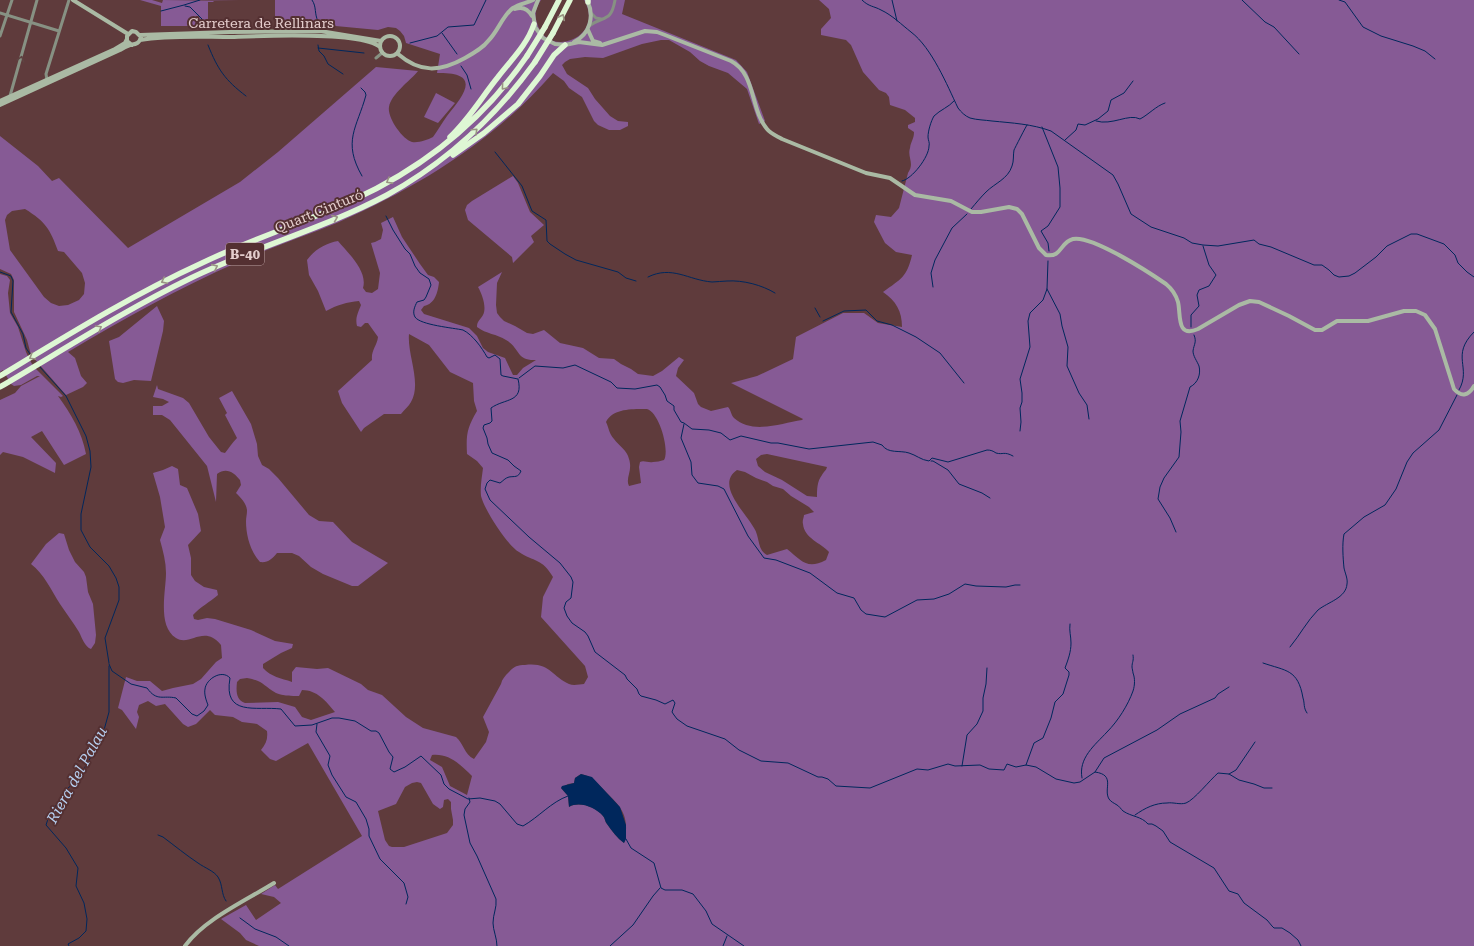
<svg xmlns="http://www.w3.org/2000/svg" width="1474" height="946" viewBox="0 0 1474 946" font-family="'Roboto Serif',serif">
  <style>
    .green { fill: #865a95; fill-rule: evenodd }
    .water { fill: #00275c }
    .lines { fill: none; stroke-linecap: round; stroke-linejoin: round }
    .stream { stroke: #00275c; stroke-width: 1 }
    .street { stroke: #879183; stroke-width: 3 }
    .secondary { stroke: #aabaa4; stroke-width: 4 }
    .highway { stroke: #def7d4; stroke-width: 5.5 }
    .highway-bridge { stroke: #def7d4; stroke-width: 5.5 }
    .oneway { stroke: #999483 }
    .oneway2 { stroke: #5e4342 }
    .labels { text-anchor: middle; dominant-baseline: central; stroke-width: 4; stroke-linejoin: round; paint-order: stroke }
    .shield { fill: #543032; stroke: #b89d9e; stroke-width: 1 }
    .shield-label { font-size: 13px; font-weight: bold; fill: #e3cccc }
    .street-label { font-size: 14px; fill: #e3cccc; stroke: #543032 }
    .water-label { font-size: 15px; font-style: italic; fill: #b7d0f1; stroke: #543032 }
  </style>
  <rect width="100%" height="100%" fill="#5f3b3c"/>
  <!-- green -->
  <path class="green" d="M140 0H152L162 3 163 0 239 1H214L213 2H208V21L211 26H161V6Z
    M275 0H541C536 7 534 15 537 23 547 60 606 38 584 0H625L622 14 736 60 747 72 765 121 759 124 747 89 728 73 709 66 700 61 690 52 669 40H661L642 44 603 58 585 57 570 59 565 62 562 65 567 74 588 88 595 99 610 116 618 121 628 122V126L620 130H609L598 125 594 121 582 97 569 88 564 81 553 73C496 139 419 187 339 222 306 236 271 247 238 262 179 288 123 319 68 352L75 358 81 376 87 383 83 387 66 395 31 355 27 340 14 312V280L11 274 0 269V136L38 166 52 181 59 178 128 248 240 182 278 152 376 67 418 71C410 81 391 94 389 107 387 117 402 139 412 142 419 143 427 140 433 137 438 130 442 123 447 116 465 94 482 72 437 73L440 54 406 43 404 36 400 31 396 28 388 27 378 30 325 25H279V23L275 22ZM25 209C46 222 50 229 58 251L64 252 82 273 85 283 84 294 79 300 68 305 59 306 51 303 44 297 10 250 5 220 7 215 12 211Z
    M819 0H1474V946H259L246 940 240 933 221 919 246 905 256 920 281 903 274 897 261 894 275 885 278 889 362 836 308 743 276 761 270 759 261 750C266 744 268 739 267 731L257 724 242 722 233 717 215 715 210 710 196 724 188 727 183 724 165 704 156 706 148 701 139 705 137 712 139 717 136 729 122 710 118 708 126 677 137 681H150L162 691 173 688 193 684 201 679 216 662 222 658 221 645C204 624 190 647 176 638 157 626 166 591 166 573 166 562 163 551 160 540L165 527 160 497 153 473 163 470 172 466 178 469 180 485 187 488 198 514 201 531 188 545 191 558V575L195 581 204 587 217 590 218 595C210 602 200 607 193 615L194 619 198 620 207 618 215 619 251 630 275 641 293 644 292 648 281 653 263 664V668C271 677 281 678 292 682V672L296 667 317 669 328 668 361 684 368 690 382 695 406 717 423 728 456 737C464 744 464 754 474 759L486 742 489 732 483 717 501 684C502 679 505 676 509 672 514 666 518 665 525 665 550 662 551 676 569 684 574 686 580 684 584 684L588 677 585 666 541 617 543 597 553 577C542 558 534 562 519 552 507 545 484 509 481 496 480 486 482 477 483 468L477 461 467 454C466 434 467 428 477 411L474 401 473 383 450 372 429 345 409 334C407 355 422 383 411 402 409 406 404 410 401 414H384L364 428 361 432 342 403 338 391 372 360C371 350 377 346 378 337L368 323H365L361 327 357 326C355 318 358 313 361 305L359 301C347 302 337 305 326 311L318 291 309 275 307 260C314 250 326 243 338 241 348 253 368 271 363 288L366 292 372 293 378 289 380 273 371 243 375 242 381 239 383 230 381 223 393 217 402 237 420 264 428 275 434 277 439 282C438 292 435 304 424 306L421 310 424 314 469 328 477 336 483 348 488 352 505 358 513 375H517L523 368 536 360C516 361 520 348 506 340 497 334 486 334 477 327 477 321 480 320 483 315 487 307 482 294 478 287L502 272 497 283 496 305 497 313 500 317 504 321 515 326 527 333 533 334 544 330 560 343 583 348 599 358 614 359 621 364 631 369 638 374 653 376 662 371 679 357 684 360 678 368 676 376 694 393 698 404 701 407 711 411 728 407C731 410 731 415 734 418 753 435 781 423 802 420L803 419 731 383 757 376 793 359 796 337 843 313H864L878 323 902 327C902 311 896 301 883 292 901 279 907 277 912 255L896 252 885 243 874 222 876 215 891 217 899 208 908 173C915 163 907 157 910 148 911 141 914 139 914 132L908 128V125L915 122V118L905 110 890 105 889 97 886 93 879 90 863 72 851 45 846 40 821 35V29L831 18 829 9ZM647 409C659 412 670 450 664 460 660 461 657 462 653 462 648 463 644 460 640 462L639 467 641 483 629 486C625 478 633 471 629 459 627 450 619 446 614 439 609 434 609 428 606 422 613 408 633 409 647 409ZM767 454 827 467C826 471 824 471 822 475 817 481 817 490 817 497L807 496 782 480 765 472 758 466 756 459 761 455ZM737 470 745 472 756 478 767 482 773 486 783 489 791 496 809 507 814 512 804 515C804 517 802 521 803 524 804 538 821 543 829 552L826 560C807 570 802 561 787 549L767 555C757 550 760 537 754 528 746 513 715 485 737 470ZM247 678C264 681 263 686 276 693 283 696 292 696 299 696L302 690C317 690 326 701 335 712L311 720 302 717 295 707 278 702 245 703C236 700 236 691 237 682L240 679ZM432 755C449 753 461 765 472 776L467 795 450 786 442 767 430 760ZM581 774C591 776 595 781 602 788 615 802 627 809 626 830 625 835 626 838 624 843 617 838 612 831 607 824 605 822 605 818 603 816 596 807 579 801 569 807L568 796 561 788 568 784 574 783 575 778ZM417 782 421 783 433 804 440 809 443 807 444 800 448 799 451 802V809L453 820V825L447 833 404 847H392L389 846 385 840 378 811 396 804 405 787 412 783Z
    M436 93 455 103 438 123 424 117Z
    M513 176 518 183 530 212 544 225 531 236 534 242 513 263 512 257 468 220 465 210 467 205 472 201Z
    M0 274 7 276 10 280 8 293 10 313 18 327 26 352 33 366 63 396 61 397 58 396C71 414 82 432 86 454L64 465 42 431 31 437 56 463 55 473 23 457 3 452 0 455V400L15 393 21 386 40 376H37L21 385 14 386 11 384 3 370 0 372Z
    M157 306 164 321 163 331 151 381 134 380 123 383 118 382 115 379 109 341 119 337Z
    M157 385 158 389 183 398 189 403 209 437 221 452 225 453C229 448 232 443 237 438L225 415 227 413 219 398 232 391 251 424 257 444 258 456 262 465 269 469 278 478 309 515 319 521 333 522 352 542 388 563 358 586H352L323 574 311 567 299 556 292 553H277C272 559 268 563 260 562 250 551 246 535 246 521 246 518 247 514 247 511 247 504 241 498 236 493L241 485 240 480C234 472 226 467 217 474L216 502 207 466 170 420 162 415H153V406H162L169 402 163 399 153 397Z
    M59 533 64 534 69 550 75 562 84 572 86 577 88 592 93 604 96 635 95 643 91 649C85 647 82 638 79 632 73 622 66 613 60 604 51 590 44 574 31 564L46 544Z"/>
  <!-- water -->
  <path class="water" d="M581 774 592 777 620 807 626 825V839L624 843C617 838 612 831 607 824 605 822 605 818 603 816 595 807 579 801 569 807L568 796 561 788 562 786 574 783 575 778Z"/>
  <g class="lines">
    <!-- stream -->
    <path class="stream" d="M312 0C317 7 314 14 318 21
      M862 0C869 7 874 6 881 10 892 15 902 25 911 32 932 48 947 85 958 108 961 112 965 116 970 118 977 120 985 120 992 121 1012 123 1032 124 1051 131L1113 175 1118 184 1131 214 1151 227 1184 238 1192 243 1203 245 1218 246 1254 240 1259 244 1271 247 1314 265H1322L1329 270 1334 275 1339 277 1349 276 1355 273 1376 257 1387 246 1411 234H1417L1444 244 1455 255 1458 263 1467 272 1474 277
      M892 0 897 21
      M1242 0 1265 22 1274 27 1299 54
      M1339 0 1345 2 1363 27 1381 36 1413 46 1425 51 1435 59
      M185 6 190 7 203 20
      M161 11 184 5 200 0
      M442 33 457 54
      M410 43 437 36 448 27 474 25 486 0
      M208 45C218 70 225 80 246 96
      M318 45 319 51 324 56 328 64 343 74
      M318 48 364 53
      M461 66 467 75 471 89
      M361 88 365 92 366 95C357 128 342 141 362 176
      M1096 121C1112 126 1129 113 1140 119 1148 115 1156 106 1165 103
      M1042 127 1058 167 1060 188V207L1048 226 1041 231 1048 243 1049 251
      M1065 140 1076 130 1078 124 1085 125 1098 119 1108 111 1111 100 1124 93 1133 81
      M495 152 522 186 532 211 546 220 547 241 550 244 565 254 576 260 618 272 626 278 636 281
      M902 181C912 179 929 157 929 146 930 143 928 140 928 137 928 131 931 121 934 116 940 110 949 107 954 101
      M971 209C976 203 981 197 986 192 995 183 1008 179 1012 166 1014 161 1013 155 1014 150 1015 148 1026 126 1027 125
      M386 216 393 230 405 249 410 254 415 266 420 273 429 279 431 285 426 297 424 300 417 302C415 306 412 312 415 317 420 325 454 328 463 330 473 335 482 348 487 357L489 358 495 355 500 359 501 375 503 376 518 379C524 403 505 398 491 408L492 421 490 423 484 425 483 428 487 438 488 444 492 453 508 460 514 466 521 471C518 478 515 476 509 477 505 478 503 481 500 483L490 480 487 483 485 489 490 500 529 537 560 563 571 577 573 582 571 598 566 602 564 608 567 616 572 623 585 632 588 636 595 652 625 675 627 679 637 689 639 694 641 696 656 700 665 704 673 700 675 703 672 712 674 715 677 719 687 726 725 739 739 750 761 761 788 763 818 777H822L828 779 836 786 870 788 917 769 928 770 948 764 955 766 980 765 989 769 1004 770 1007 764 1016 767 1026 765 1036 767 1056 779 1074 783 1080 782 1095 772C1116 775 1103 789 1109 799 1111 802 1114 803 1117 805 1119 806 1121 809 1123 811 1132 817 1141 816 1148 824H1152L1156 826 1163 831 1170 842 1214 868 1229 891 1238 894 1244 903 1267 920 1272 926 1274 928H1282L1290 933 1298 940 1301 946
      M0 272 11 276 13 281 11 312 23 334 26 348 30 354
      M648 277C672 265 688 280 712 282 717 282 722 281 727 281 743 280 762 285 775 293
      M933 287 931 273 935 260 952 228 967 214
      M1047 289 1060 314 1062 326 1068 347 1067 366 1079 393 1087 405 1089 419
      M815 308 820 317
      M823 321 844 311 866 310 877 321 892 325 916 337 940 353 964 383
      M1191 327V315L1199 306 1197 295 1199 290 1209 286 1216 275 1209 265 1203 246
      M39 366 66 396 86 436 90 451 91 467 81 514V530L90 547 109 566 116 578 119 587V600L105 638 109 663
      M519 378 535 366 563 368 575 365 611 382 617 388 635 389 657 385 660 387 665 395 667 401 674 406V410L681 422 684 423 692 429 709 430 721 433 730 440 741 436 771 443H778L809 449 873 442 882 445C888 454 900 450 909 453 916 455 921 460 929 461L932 458 948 462 987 450C991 450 993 451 996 453 1003 455 1004 451 1013 456
      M1459 390C1472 367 1450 356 1474 332
      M684 424 681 438 691 462 692 475 698 483 718 486 724 489 748 536 764 558 776 560 810 573 837 593 854 598 861 610 866 614 885 617 917 600 934 599 949 594 965 584 976 586 1006 587 1015 585H1020
      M1020 431 1021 422 1020 408 1022 402V393L1020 379 1030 347 1028 321 1030 313 1043 300 1047 289 1048 261
      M931 461H933L948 470 959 484 982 493 990 498
      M1176 532 1170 518 1158 499 1160 487 1164 478 1179 457 1181 432 1180 421 1190 387C1198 383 1201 374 1199 366 1197 361 1193 356 1193 351 1194 344 1197 342 1194 335
      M1290 647C1300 635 1307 621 1318 610 1328 602 1346 598 1347 584 1348 579 1345 573 1344 568 1343 558 1342 544 1344 534L1364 517 1385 505 1396 489 1407 462 1413 453 1439 430 1457 395
      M1263 663C1286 671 1298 669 1303 698 1305 704 1303 707 1307 713
      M109 664 112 671 131 684 147 688C157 702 163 695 176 698L192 714 197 716 204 711 208 705C206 700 204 694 205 689 206 679 222 669 230 678 223 717 256 706 281 709L295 726 312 725 332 718H339L355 721 371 731H376L379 733 389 752 393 757 390 769 394 772 405 767 421 756 441 775 444 784 449 789 468 799 480 798 495 801 500 804 517 824 523 826C539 817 551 802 568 796
      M317 724 316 732 330 756 328 765 332 775 346 797 356 802 366 819 369 829V836L380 859 404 883 408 897 406 904
      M1026 765 1034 743 1043 738 1051 718 1055 702 1063 694 1069 675V672L1065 668C1068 660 1071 652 1071 643 1071 636 1069 631 1070 624
      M962 766 967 735 977 724 983 711V698L986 684 987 668
      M1095 772 1104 758 1157 730 1180 714 1215 698 1218 694 1229 687
      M1229 774 1236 770 1255 742
      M1082 778C1078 758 1095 745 1107 732 1118 721 1128 705 1133 691 1135 685 1135 678 1133 673 1133 672 1132 668 1132 667 1132 662 1134 661 1133 655
      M469 798 470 802 465 809 464 815 470 843 477 856 496 899C497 908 493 914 493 923 493 930 497 938 497 946
      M1135 815C1145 808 1155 803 1167 803 1173 802 1180 805 1186 803 1194 800 1210 780 1218 773L1229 774 1239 780 1254 784 1264 788H1272
      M158 835 163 837C175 846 186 855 198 863 205 868 214 871 218 877 223 885 221 894 226 901
      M626 839 631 848 654 863 661 888 665 890H682L693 894 706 911 712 924 744 946
      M240 918 255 929 276 937 289 946
      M69 946 68 944 79 938 86 931 87 919 84 903 76 886 78 868 66 848 46 825 49 816 66 790 78 779 95 750 104 730 109 712V666
      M610 946 633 925 653 896 660 888
      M723 946 727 936"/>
    <!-- street -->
    <path class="street" d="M0 13 59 31
      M591 13 596 18 601 19
      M589 26C604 15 611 23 615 0
      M0 36 12 0
      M376 58 382 53
      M47 80 46 74 69 0
      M10 96 37 0"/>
    <!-- secondary -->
    <path class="secondary" d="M73 0 128 34
      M538 0 533 13 535 27 543 38 555 44 565 45 579 42 602 45 645 31 657 32 665 35 731 61C756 74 750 109 767 129 771 134 777 136 782 139L866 173 890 178 915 195 951 201 972 212H981L1009 207 1017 209 1022 214 1039 248 1046 255C1062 258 1060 242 1073 239 1092 235 1150 273 1166 284 1172 289 1176 295 1178 302 1181 314 1176 339 1198 329L1239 305 1250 301 1259 302 1289 316 1315 330H1322L1337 321H1368L1404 311H1416L1425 315 1435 329 1454 389C1462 398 1469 395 1474 386
      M515 9C523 6 528 9 532 16
      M588 30 593 41 600 43
      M140 35 230 32 320 31 381 41
      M380 46a10 10 0 1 1 20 0a10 10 0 1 1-20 0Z
      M140 40C170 35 202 37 232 37 260 36 360 31 380 47
      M574 42C590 34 595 16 587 0
      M398 54C420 73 440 72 465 58 474 53 483 48 489 40 498 31 503 15 513 8 519 4 527 3 533 0
      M0 101 115 49 125 43 127 39
      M0 105 120 50C123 48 127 46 130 45 136 44 139 44 141 37L136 32 132 31 127 36V41L132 45
      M185 946C205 919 245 901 274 883"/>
    <!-- highway -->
    <path class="highway" d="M588 2V0
      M545 27 559 0
      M553 33 570 0
      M450 137C470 118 481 98 498 77 511 60 527 45 534 24
      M453 155 484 133 518 104 540 76 554 55 565 45
      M0 376C66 336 132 295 202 263 252 239 304 223 353 200 423 168 483 120 527 56
      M0 387C63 350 125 310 191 278 255 247 325 228 387 195 447 162 496 116 535 62"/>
    <!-- highway-bridge -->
    <path class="highway-bridge" d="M527 56 545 27
      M535 62 553 33"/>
  </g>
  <!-- one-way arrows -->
  <defs><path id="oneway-chevron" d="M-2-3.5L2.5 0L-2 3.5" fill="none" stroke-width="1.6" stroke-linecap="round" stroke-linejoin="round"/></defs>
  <g class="oneway">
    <use href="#oneway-chevron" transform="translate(562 17) rotate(-63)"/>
    <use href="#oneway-chevron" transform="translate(504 87) rotate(130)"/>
    <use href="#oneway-chevron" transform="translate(475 131) rotate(-43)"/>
    <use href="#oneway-chevron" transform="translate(389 181) rotate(151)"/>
    <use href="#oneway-chevron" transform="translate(335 218) rotate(-22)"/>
    <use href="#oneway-chevron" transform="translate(215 267) rotate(-24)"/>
    <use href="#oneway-chevron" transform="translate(164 281) rotate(153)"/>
    <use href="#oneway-chevron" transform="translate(99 328) rotate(-30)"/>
    <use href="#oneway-chevron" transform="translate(32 357) rotate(149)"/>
  </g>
  <use class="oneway2" href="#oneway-chevron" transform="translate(21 59) rotate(-73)"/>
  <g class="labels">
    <!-- shield labels -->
    <rect class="shield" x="226" y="243" width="38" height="22" rx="3"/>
    <g class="shield-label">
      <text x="245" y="254">B-40</text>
    </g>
    <!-- street labels -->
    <g class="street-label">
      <text x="261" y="23">Carretera de Rellinars</text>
      <text transform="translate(319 211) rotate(-22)">Quart Cinturó</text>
    </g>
    <!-- water labels -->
    <g class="water-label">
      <text transform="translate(77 775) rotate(-61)">Riera del Palau</text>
    </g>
  </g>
</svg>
